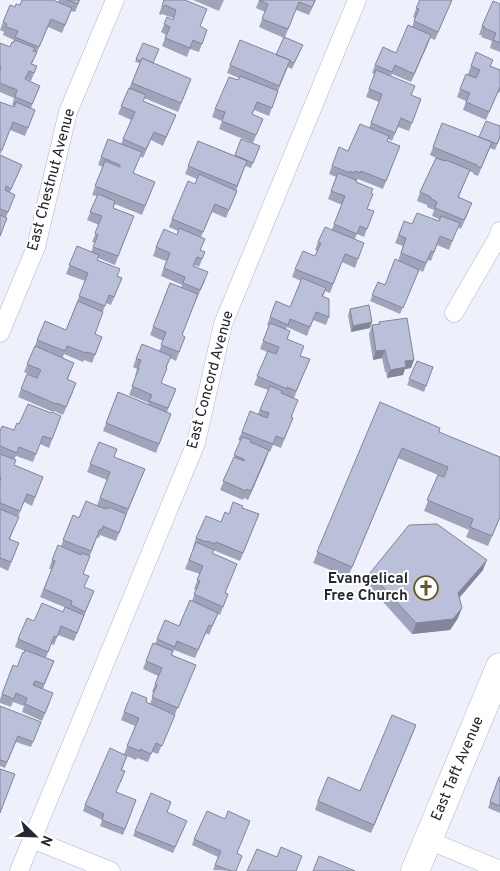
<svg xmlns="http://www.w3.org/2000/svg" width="500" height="871" viewBox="0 0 500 871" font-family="Overpass,sans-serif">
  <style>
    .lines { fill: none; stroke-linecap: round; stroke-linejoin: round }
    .minor-casing { stroke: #aeb3cd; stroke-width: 19 }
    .primary-casing { stroke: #aeb3cd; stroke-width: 29 }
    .minor { stroke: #fff; stroke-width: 18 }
    .primary { stroke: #fff; stroke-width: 28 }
    .wall { fill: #a0a4bb }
    .shaded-wall { fill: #828699 }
    .building { fill: #babfda; stroke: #828699 }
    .labels { text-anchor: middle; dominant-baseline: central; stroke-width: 4; stroke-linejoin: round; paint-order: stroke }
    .street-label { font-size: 15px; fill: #242630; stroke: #fefefe }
    .poi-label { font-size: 15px; font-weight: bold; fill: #242630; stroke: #fefefe; text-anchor: end }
  </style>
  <rect width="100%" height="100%" fill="#eef1fc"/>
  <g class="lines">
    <!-- minor casing -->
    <g class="minor-casing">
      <path id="minor" d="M454 313 497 239 500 231
        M0 333 36 247 68 112 115 0
        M32 839 111 871
        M428 840 500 870
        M19 871 196 443 223 324 357 0"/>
    </g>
    <!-- primary casing -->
    <g class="primary-casing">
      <path id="primary" d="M415 871 500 667"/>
    </g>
    <!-- minor -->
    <use href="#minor" class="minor"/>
    <!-- primary -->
    <use href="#primary" class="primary"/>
  </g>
  <!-- wall -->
  <path class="wall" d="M59 0H80L75 12 71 11 62 33 48 27 32 64 37 66 31 81 26 79 25 80 40 86 31 108 35 110 25 136 10 130 0 155V102L14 107V106L12 105 14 98 0 92V43L10 47 14 40 3 35 4 32 0 30 3 22 15 7 20 5 58 2Z
    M164 0 200 27 207 30 199 52 190 49 187 57 162 46 166 35 161 32 167 17 173 20V18L162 14 161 15 159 14Z
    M193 0H224L219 11Z
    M259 0H316L309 15 296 10 285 37 303 45 292 69 288 67 278 91 269 116 254 110 252 115 263 119 253 143 219 129 222 121 212 117 215 109 239 78 227 73 230 65 276 55 284 38 259 27 265 12 256 8Z
    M418 0H452L435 40 430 38 411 82 392 74 391 76 411 95 421 99 409 131 398 127 392 141 388 139 387 141 400 146 383 189 358 179 357 181H356V182L371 194 367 209 374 211 364 237 357 234 355 239 361 251 355 268 342 262 330 293 325 291 323 297 329 317 326 325 313 320 307 336 287 327 286 330 287 339 301 356 310 359 294 398 292 417 293 418 281 448 273 445 270 452 269 451 248 500 244 498 243 500 220 490 241 441 238 440 242 432 258 414 268 390 254 385 267 352 260 349 269 326 267 325 276 301 290 307 301 281 292 277 295 269 315 256 317 251 315 250 318 242 332 229 342 205 328 199 336 177 329 174 332 166 348 151 369 128 379 102 366 97 375 74 372 73 375 65 396 53 412 27 415 18 413 17 419 1Z
    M500 4V52L490 48 492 41 481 37 482 35H479L482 26Z
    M143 43 153 63 188 87 178 112 144 98 143 101 176 115 163 146 151 140 143 158 140 156 133 173 155 182 142 215 115 204 113 208 134 216 115 265 98 258 97 260 120 269 117 276 122 278 111 305 106 303 95 334 102 337 92 363 84 360 83 362 64 354 63 357 71 371 68 379 73 392 63 415 54 411 53 412 18 397 21 389 37 378 24 372 45 321 66 330 85 281 66 274 77 246 91 252 95 243 92 242 99 225 87 220 97 196 92 195 103 167 98 165 108 139 121 144 131 120 118 114 140 63 135 62Z
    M471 66H491L500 70V93L498 92 486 120 463 110 466 101 457 97 460 89 468 74Z
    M442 123 479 137 500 138 495 150 490 148 478 176 473 174 474 173 469 171 459 197 469 211 461 229 458 227 449 250 437 245 431 261 428 260 423 272 419 270 400 314 370 301 378 282 385 285 398 261 403 246 395 243 404 221 412 224 439 221V219L432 216 434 210 427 207V205L417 201 420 192 436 158 430 155Z
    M198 141 235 156 260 146 251 168 245 166 236 191H237L226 218 212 212 201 237V250L205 252 199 267 194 265V266L205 281 197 298 182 335 185 337 176 361 170 358 161 383 176 389 167 412 171 414 156 453 103 431 118 392 148 404 149 403 129 395 136 377 135 376 137 369 133 367 136 359 159 351 163 341 150 335 170 283 181 288 182 285 161 276 166 261 153 256 156 247 177 235 178 231 169 227 172 219 195 184 197 179 185 174Z
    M0 155 22 165 10 192 12 203 6 217 7 218 0 237Z
    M350 309 370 328 351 332 348 315Z
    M379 322 414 360 411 368 405 369 403 375 387 378 386 372H385L382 358 373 360 369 334 372 325 379 324Z
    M417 361 433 367 424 392 407 385Z
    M380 402 439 432 500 518 488 546 466 537 469 530 424 511 438 475 398 458 348 577 313 563Z
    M51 413 61 416 49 448 40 444 33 462 16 456 14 460V465L43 477 32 506 24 502 18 517 15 525 10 539 16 551 8 571 0 567V431L14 430 19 424Z
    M99 442 114 457 145 469 116 541 100 535 99 538 97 537 83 574 85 587 91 599 74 641 58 635 54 645 51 644 46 658 54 661 43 689 50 702 42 721 22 712 24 706 13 702 11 707 0 703V699L13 665 17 667 25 651 15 647 18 639 34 621 63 612 69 609 40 597 52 569H49L52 560 61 546 73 515 79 518 97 505 107 480 87 472Z
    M242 508 259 514 240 561 213 550 212 553 237 564 225 593 228 594 220 615 218 614 209 635 206 633 195 658 174 650 172 655 196 665 158 754 152 752 148 762 137 758 136 760 127 756 122 770 123 777 116 792 136 800 123 835 100 826 102 820 83 811 85 805 124 754 135 726 121 720 124 712 146 702 150 704 154 693 152 692 158 676 143 669 146 661 155 644 165 620 179 626 192 601 196 590 194 589 200 574 185 569 194 547H193L196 538 221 522 229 514Z
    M483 570 459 598 458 618 450 630 412 634 366 583 370 573Z
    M0 706 41 722 31 747 16 742 5 768 0 766Z
    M416 725 371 833 315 810 318 801 360 791Z
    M499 777H500V813L488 808Z
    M167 812 185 826 173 853 133 836 135 831Z
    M225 819 237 853 236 871 213 870 218 857 192 845 194 839Z"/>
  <!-- shaded-wall -->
  <path class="shaded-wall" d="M431 35 428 44 411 82 414 74Z
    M372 322 370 328 351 332 353 326Z
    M385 350 382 358 373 360 376 351Z
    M414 360 411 368 405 369 403 375 387 378 390 370 405 361Z
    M402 448 398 458 348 577 352 567Z
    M269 450 266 459 248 500 251 491Z
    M487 560 483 570 454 604 458 593Z
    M462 608 458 618 450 630 412 634 416 623Z
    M416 725 413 733 371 833 374 825Z"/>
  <!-- building -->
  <path class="building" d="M22 0H53L72 8 65 25 51 19 39 47 15 37 18 31 6 27 7 24 3 22 10 5 15 7 16 4 20 5Z
    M67 0H79L78 4Z
    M164 0H185L207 9 200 26 207 30 202 44 193 40 190 48 165 38 170 27 164 24 167 17 173 20 176 10 165 5 164 7 162 6Z
    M259 0H315L312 7 299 2 288 29 262 19 268 4Z
    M420 0H452L438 32 414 21 419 9 416 8Z
    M493 1 500 4V43L493 40 496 33 484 28 485 27 482 26Z
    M408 25 431 35 414 74 395 65 392 72 375 65 383 47 396 53Z
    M284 37 303 45 294 63 290 61V60L276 55Z
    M15 40 35 48 33 51 37 52 31 64 37 66 34 73 29 71 25 79 40 86 32 104 15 97 17 90 0 83V70L1 67H0V43L10 47 12 42H14Z
    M240 40 290 60 279 86 230 65Z
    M143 43 159 49 153 63 142 58 141 61 136 59Z
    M476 52 493 60 490 66 500 70V87L489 112 466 102 470 93 460 89 466 74 476 78 480 70 471 66Z
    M142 58 191 79 181 103 132 83Z
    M376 70 415 86 411 95 421 99 412 123 401 118 395 133 371 123 382 94 369 89Z
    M240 76 278 91 272 108 257 102 252 114 263 119 256 135 222 121 225 112 215 109 229 77 238 80Z
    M129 88 146 95 143 101 176 115 166 137 154 132 146 149 123 139 135 112 121 106Z
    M0 102 14 107 16 102 35 110 28 128 13 122 2 150 0 149Z
    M486 121 500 126V137L497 144 479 137Z
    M442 123 492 142 481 168 476 166 477 165 433 147Z
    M360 124 389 136 387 141 400 146 386 181 361 171 360 173 355 171 354 173 350 171V173L332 166 339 147 348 151Z
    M108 139 142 152 133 173 155 182 145 206 95 186 105 161 120 167V165L101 157Z
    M241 139 260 146 253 163 235 155Z
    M198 141 247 161 237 186 188 166Z
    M0 155 22 165 11 189 6 186 5 190 15 195 8 212 0 209Z
    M436 158 445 161 446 160 470 170 458 197 472 203 464 220 435 208 437 202 430 198 431 197 420 192Z
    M338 173 356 180V182L373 189 371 193 373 194 367 209 374 211 367 229 360 226 357 234 334 224 345 196 331 191Z
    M199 174 237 191 229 210 215 204 203 232 172 219 188 181 195 184Z
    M98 194 115 201 113 208 134 216 118 256 93 247 98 235 95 233 102 216 90 212Z
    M417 213 439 221 441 216 460 223 452 241 440 236 434 252 431 251 426 263 401 253 406 238 399 235 404 221 412 224Z
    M0 215 7 218 0 236Z
    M325 227 364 243 358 259 345 254 333 284 295 269 303 251 315 256 321 243 318 242Z
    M179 228 205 239 200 250 205 252 202 259 197 257 193 266 208 272 200 290 183 283 185 277 164 268 170 253 156 247 164 229 177 235Z
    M77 246 99 255 97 260 120 269 117 276 122 278 114 297 109 295 105 306 79 296 88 273 69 265Z
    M395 259 419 270 403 308 372 295 378 282 385 285Z
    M302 278 326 288 322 296 329 299V317L316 312 310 327 290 319 288 325 270 317 276 301 290 307Z
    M170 283 198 294 182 335 185 337 179 352 161 345 166 332 153 327Z
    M78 301 103 312 95 334 102 337 95 355 87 352 86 353 67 346 65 351 37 340 45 321 66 330Z
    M369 305 372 322 353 326 350 309Z
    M407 318 414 360 405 361 406 367 390 370 389 364H388L385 350 376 351 372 325 380 324 379 322Z
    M270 323 290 331 287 339 304 346 300 356 310 359 296 391 287 387V389L257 376 268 351 276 354 279 347 263 341Z
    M142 344 171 356 166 367 167 368 161 383 176 389 168 408 149 401 152 395 132 386 139 368H138L141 360 136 359Z
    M35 346 74 363 67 379 76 383 66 407 57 403 56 404 21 389 27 374 37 378 41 370 27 364Z
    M417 361 433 367 426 386 409 379Z
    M270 386 282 391 281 393 298 400 291 417 293 418 284 439 276 436 273 444 242 432 250 411 267 418 269 413 260 410Z
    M118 392 171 414 159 444 106 423Z
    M380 402 440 428 439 432 500 457V517L492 536 470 527 473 519 427 500 438 475 444 477 448 467 402 448 352 567 317 552Z
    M28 404 51 413 52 412 61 416 52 439 43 436 36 454 19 447 17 453 0 446V431L2 426 14 430 17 423 19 424Z
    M242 437 251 440 250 442 269 450 251 491 247 489 246 491 223 481 234 457 244 461V459L234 455Z
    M99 442 117 449 114 457 145 469 128 509 100 498 110 472 90 464Z
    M0 454 16 460 14 465 43 477 35 497 27 494 20 511 0 503V481L1 478 0 477Z
    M86 501 105 509V507L108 509 109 507 126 514 119 533 103 526 102 530 100 529 91 551 63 540 73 515 79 518Z
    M233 502 243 506 242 508 259 514 243 553 216 542 215 544 207 541 206 542 196 538 206 516 221 522 225 512 229 514Z
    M0 509 19 517 9 539 19 543 11 562 0 558Z
    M437 524 487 560 458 593 462 608 453 619 416 623 370 573 409 525Z
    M196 542 214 550 212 553 237 564 225 593 228 594 223 607 194 594 200 581 197 580 203 566 189 560Z
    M58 545 81 555 82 553 90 556 83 574 89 576 84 587 94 591 85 612 71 605 72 601 44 589 55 561 52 560Z
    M190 600 218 613 212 626 209 625 198 650 177 641 175 647 157 639 165 620 179 626Z
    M42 603 63 612 65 607 84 615 77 633 61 626 57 637 54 636 48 652 18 639 27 618 34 621Z
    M153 643 173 651 171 655 196 665 178 708 152 697 157 685 155 684 162 668 146 661Z
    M25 650 54 661 44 684 35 681 33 685 53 693 45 713 25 704 27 698 16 693 14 699 2 694 13 665 17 667 23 652 24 653Z
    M132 692 147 698 146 702 175 715 162 746 156 743 151 754 140 749V751L127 746 139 718 124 712Z
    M0 706 41 722 33 742 18 736 7 762 0 760Z
    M392 715 416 725 374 825 318 801 328 777 360 791Z
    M110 748 127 756 121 770 125 771 116 792 136 800 125 829 102 820 104 814 85 805Z
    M0 769 15 774 0 813Z
    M499 777H500V806L490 802Z
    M151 793 171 802 167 812 187 821 175 847 135 831Z
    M207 811 225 819 228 811 250 821 237 853 242 856 236 871H231L215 865 221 851 194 839Z
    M281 847 302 856 296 871H247L257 849 277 857Z
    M319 856 355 871H313Z"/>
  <!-- icons -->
  <defs>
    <g id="church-ring" transform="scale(1.25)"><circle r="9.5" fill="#fefefe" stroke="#665a27" stroke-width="1.5"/><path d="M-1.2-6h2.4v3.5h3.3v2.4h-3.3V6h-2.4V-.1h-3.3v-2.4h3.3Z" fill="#665a27"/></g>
  </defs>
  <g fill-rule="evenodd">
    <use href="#church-ring" x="426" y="588"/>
  </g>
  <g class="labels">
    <!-- street labels -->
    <g class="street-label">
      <text transform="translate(52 180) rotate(-75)">East Chestnut Avenue</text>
      <text transform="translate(211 380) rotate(-75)">East Concord Avenue</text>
      <text transform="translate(458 769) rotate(-67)">East Taft Avenue</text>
    </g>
    <!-- poi labels -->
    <g class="poi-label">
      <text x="408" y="579">Evangelical<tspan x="408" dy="17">Free Church</tspan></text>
    </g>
  </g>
  <!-- north arrow -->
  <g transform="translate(35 836) rotate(113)" stroke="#fefefe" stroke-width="4" paint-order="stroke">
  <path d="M0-4L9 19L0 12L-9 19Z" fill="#242630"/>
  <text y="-8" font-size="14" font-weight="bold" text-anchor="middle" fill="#242630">N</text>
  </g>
</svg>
